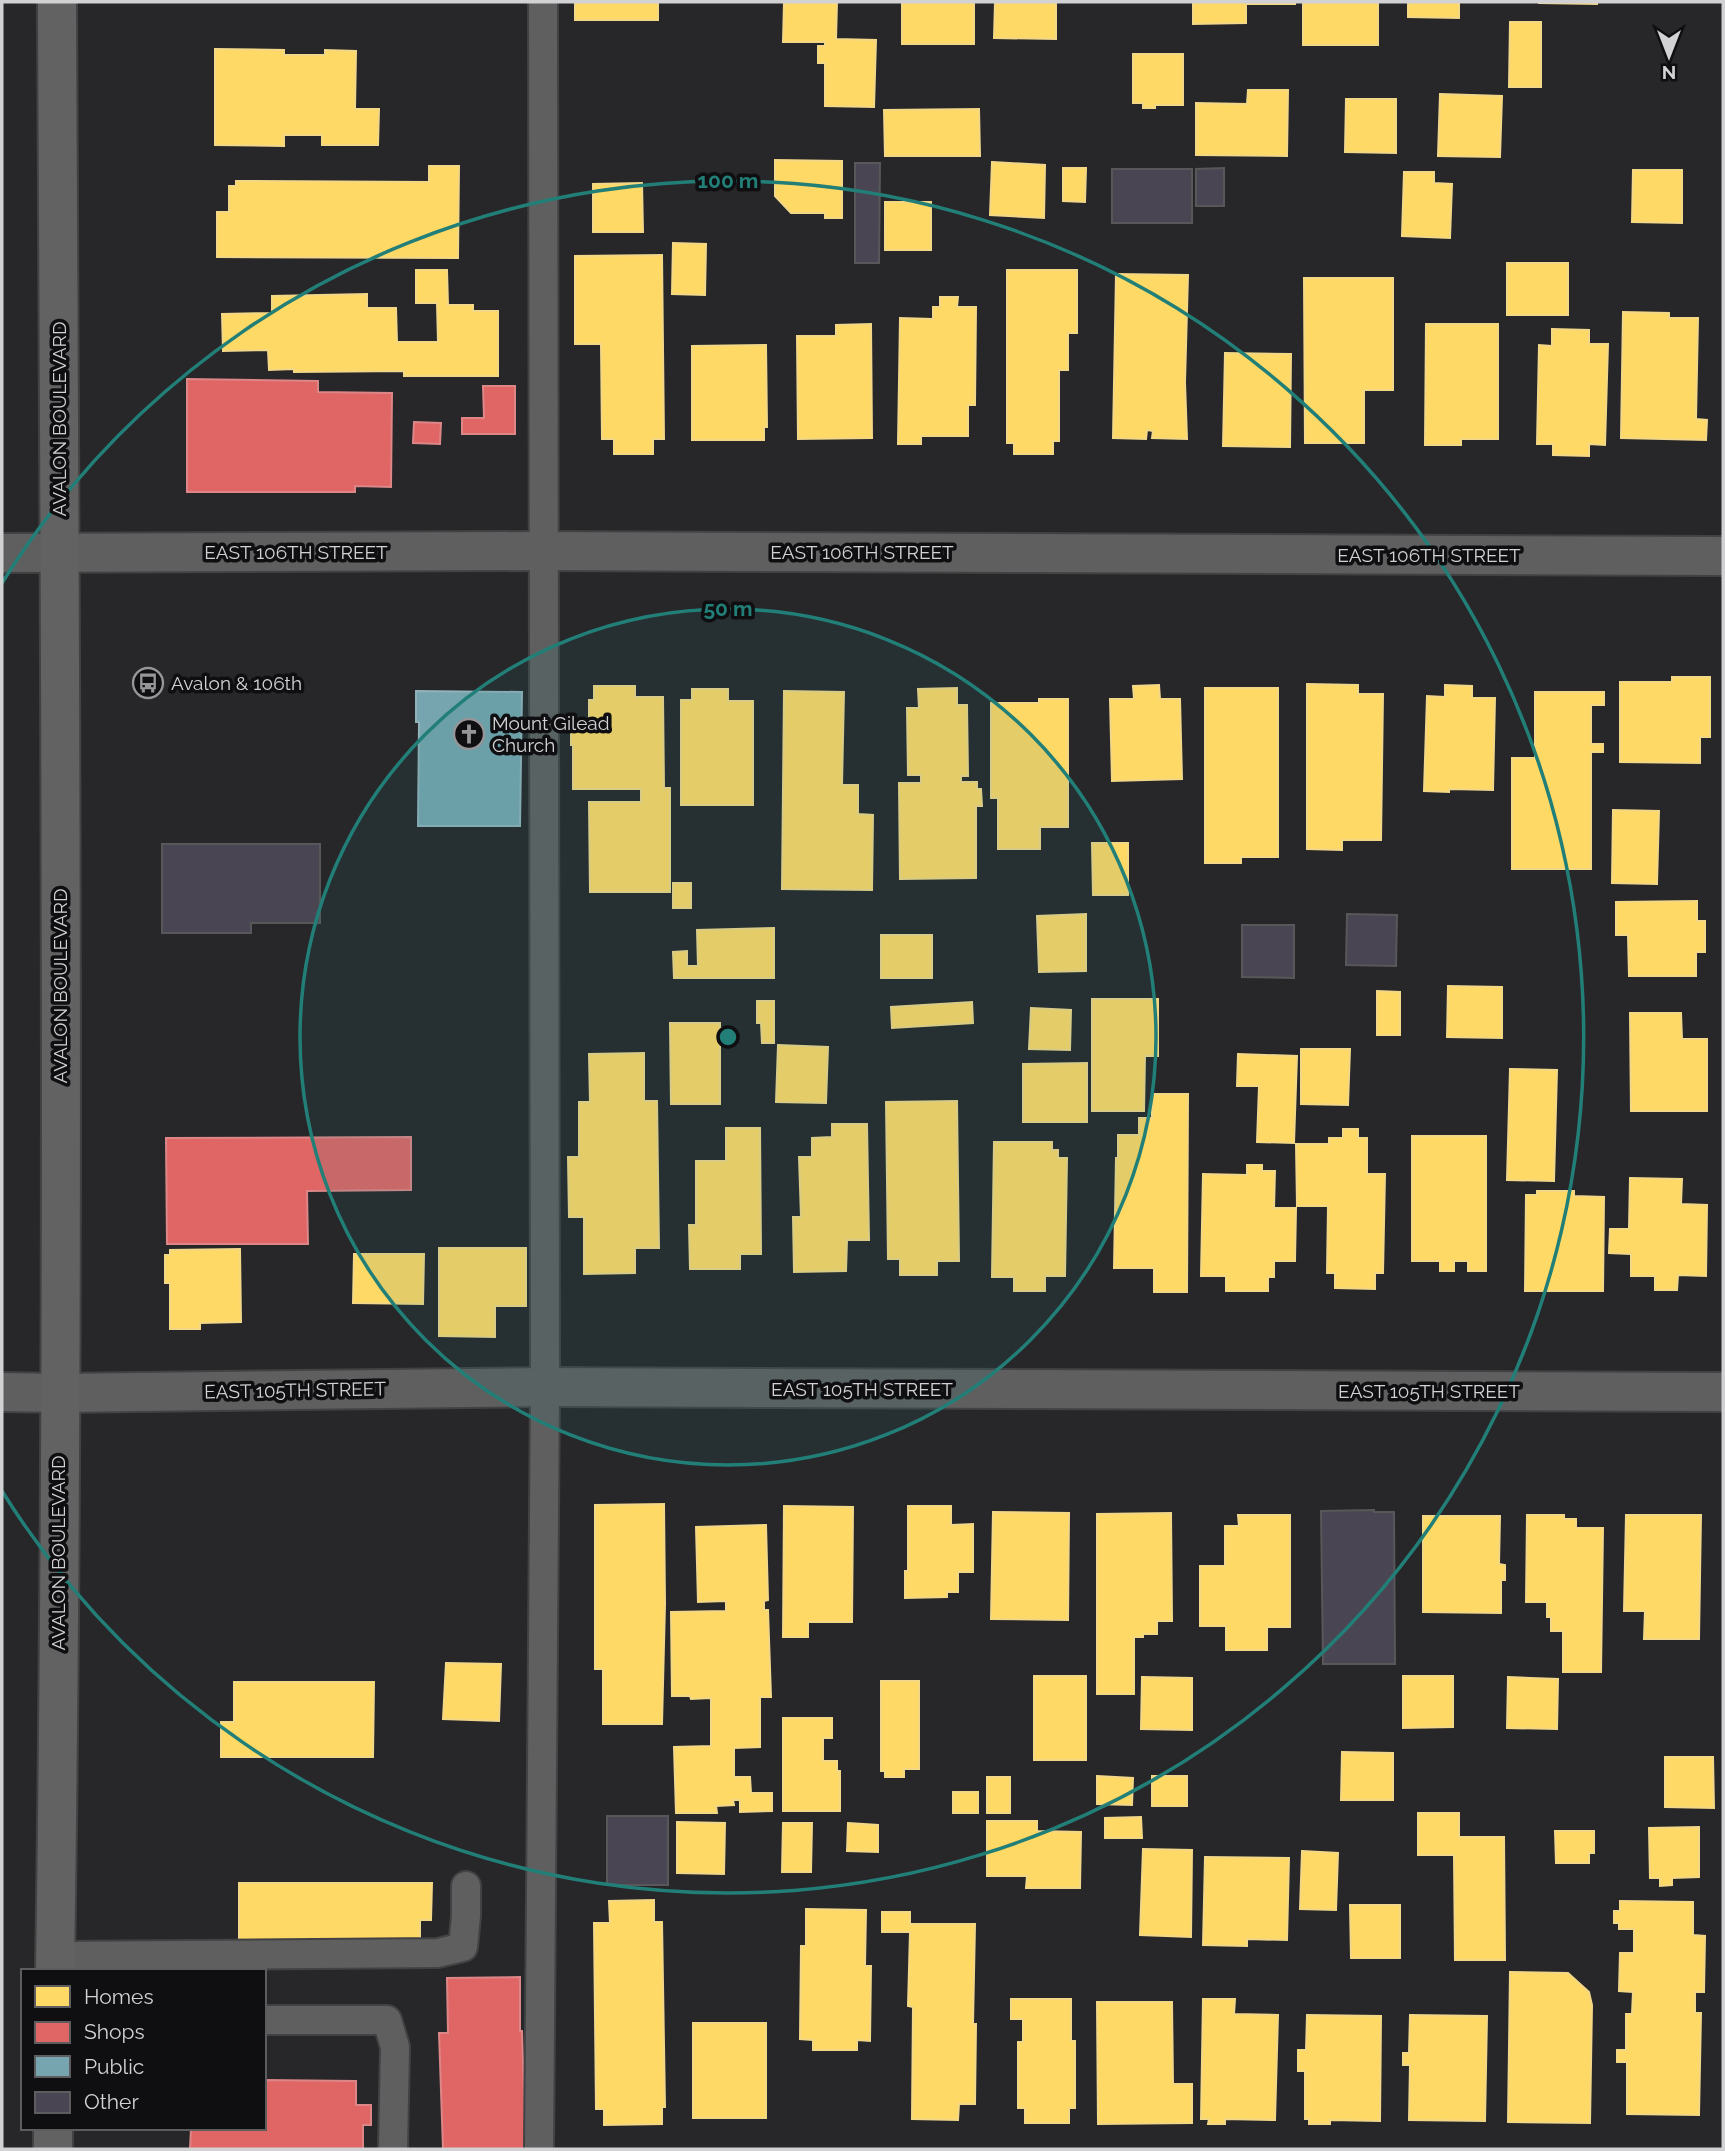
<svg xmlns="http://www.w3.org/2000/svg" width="1725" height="2151" viewBox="0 0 1725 2151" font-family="Raleway,sans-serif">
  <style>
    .homes { fill: #ffd966; stroke: #f2d787; stroke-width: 2 }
    .shops { fill: #e06666; stroke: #dc8687; stroke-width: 2 }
    .public { fill: #76a5af; stroke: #92b2ba; stroke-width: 2 }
    .building { fill: #4a4552; stroke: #585759; stroke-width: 2 }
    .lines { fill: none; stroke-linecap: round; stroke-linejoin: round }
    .lane-casing { stroke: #424244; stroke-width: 32 }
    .street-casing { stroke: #424244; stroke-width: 42 }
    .secondary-casing { stroke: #424244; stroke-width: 42 }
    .lane { stroke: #605f5f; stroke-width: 28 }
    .street { stroke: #605f5f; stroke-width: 38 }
    .secondary { stroke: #626262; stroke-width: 38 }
    .ring { fill: none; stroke: #227f78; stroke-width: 3.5 }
    .labels { text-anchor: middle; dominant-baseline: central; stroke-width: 7; stroke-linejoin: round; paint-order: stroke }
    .street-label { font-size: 19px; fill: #d2d1d4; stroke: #0f0e11 }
    .poi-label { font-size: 19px; fill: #d2d1d4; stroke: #0f0e11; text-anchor: start }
    .centre { fill: #227f78; stroke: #0f0e11; stroke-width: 3.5 }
    .ring-label { font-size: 21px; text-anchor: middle; font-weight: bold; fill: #227f78; stroke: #0f0e11; stroke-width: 7; stroke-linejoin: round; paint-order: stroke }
  </style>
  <rect width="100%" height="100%" fill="#272629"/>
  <!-- homes -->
  <path class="homes" d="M575 2H658V20H575Z
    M784 2H837L836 39 876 40 874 107 825 106V63H818V46H825V42H783Z
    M902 2H974V44H902Z
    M995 2H1056V39L994 38Z
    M1193 2H1295V4H1246V23L1193 24Z
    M1303 2H1378V45H1303Z
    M1408 2H1459V18L1408 17Z
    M1539 2H1597V4L1539 3Z
    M1510 22H1541V87H1509Z
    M215 49 284 50V55H325V50L356 51 355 109H379L378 145H322V135H284V146L215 145Z
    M1133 54H1183V105H1155V108H1143V103H1133Z
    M1248 90H1288L1287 156 1196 155V103L1247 104Z
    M1440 94 1502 96 1500 157 1438 156Z
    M1346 99H1396V153L1345 152Z
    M979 109 980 156H885L884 110Z
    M775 160 842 161V218H825V213H791L775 196Z
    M992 162 1045 165 1044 218 990 215Z
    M429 166H459L458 258 217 257V212H229V186H236V181L429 182Z
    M1063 168H1086L1085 202 1063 201Z
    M1633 170H1682V223L1632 222Z
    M1404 172H1434V183L1452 184 1450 238 1402 236Z
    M642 183 643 232H593V184Z
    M885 202H931V250H885Z
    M673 243 706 244 705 295 672 294Z
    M662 255 664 439H653V454H614V439H602L601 344H575V256Z
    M1507 263H1568V315H1507Z
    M416 270H447L448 305H473V311H498V376H404V371L294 372V369L269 370 268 350 223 351 222 314 272 313V296L367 294V308H396L397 342H438L437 303H416Z
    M1007 270H1077V333H1068V370H1059V441H1053V454H1014V443H1007Z
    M1116 274 1188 275 1185 382 1187 439 1152 438 1153 431 1147 430 1146 439 1113 438Z
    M1304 278H1393V390H1364V443H1305Z
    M940 297H958L957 307H976L975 405H968V436H921V444H898L900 318 933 319V307H940Z
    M1623 312 1669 313V318H1698L1696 419 1707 420 1706 440 1621 438Z
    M871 324 872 438 798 439 797 336H836V325Z
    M1426 324H1498V439H1461V445H1425Z
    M1552 329 1589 330V344H1608L1605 445 1589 444V456L1553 455V444H1537L1539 345 1552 346Z
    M766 345 767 427H764V440H692V346Z
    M1225 353 1291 354 1290 447 1223 446Z
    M1672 677H1710V737H1700V763L1620 762V682H1672Z
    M1307 684 1358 685V694H1383L1381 840H1342V850L1307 849Z
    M1159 685 1160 699H1180L1182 779 1112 781 1110 699H1134L1133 686Z
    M1445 685 1472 686V698H1495L1493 790 1449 789V792L1424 791 1427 696 1445 697Z
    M594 686H635V697H663L664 788H670V892H590L589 802H641V789H573V745H571V722H589V700H594Z
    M957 688V705H967L968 776H961V782H977V789H981L982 806H976V878L900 879 899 783H921V775H908L907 708H919L918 689Z
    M1205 688H1278V857H1241V863H1205Z
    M692 689H728V701H753V805H681V700H692Z
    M784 691 844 692 842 785H858V814L873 815 872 890 782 889Z
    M1535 692H1604V705H1591V744H1603V752H1591V869H1512V758H1535Z
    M1039 699H1068V827H1040V849H998V798H991V703H1039Z
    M1613 810 1659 811 1657 884 1612 883Z
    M1092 843H1128V895H1093Z
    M673 883H691V908H673Z
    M1697 901V921H1705V952H1696V976H1629L1628 935H1616V902Z
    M1086 914V971L1039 972 1037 916Z
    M774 928V978H674L673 952 687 951V966H698L697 930Z
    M881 935H932V978H881Z
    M1448 986 1502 987V1038L1447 1037Z
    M1377 991 1400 992V1035H1377Z
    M1092 999H1158V1056H1145L1144 1111H1092Z
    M757 1001H774V1043H762L761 1023H757Z
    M972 1002 973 1023 892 1028 891 1007Z
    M1031 1008 1071 1010 1070 1050 1029 1049Z
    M1630 1013H1681L1682 1039H1707V1111H1631Z
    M670 1023H720V1028H729V1041H720V1104H671Z
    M778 1045 828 1047 826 1103 776 1102Z
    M1301 1049H1350L1348 1105 1301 1104Z
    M644 1053V1101H657L659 1248H635V1273L584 1274V1217H569L568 1157H579V1102H590L589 1054Z
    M1238 1054 1297 1056 1294 1143 1257 1142 1259 1086H1237Z
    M1087 1063V1122H1023V1064Z
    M1510 1069 1557 1070 1554 1181 1507 1180Z
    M1152 1094H1188L1187 1292H1154V1268H1114L1116 1158H1118V1135H1139V1118H1152Z
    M957 1101 959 1261H937V1275H900V1259H888L886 1102Z
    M832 1124H867L869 1240H847L846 1271 794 1272 793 1217H801L799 1157H812V1138L832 1137Z
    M726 1128H760L761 1254H740V1269H690L689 1225H696V1161H726Z
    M1343 1129H1358V1138H1367V1174H1385L1383 1273H1375V1289L1335 1288V1273H1327L1328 1206H1297L1296 1144H1329V1138H1343Z
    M1412 1136H1486V1271H1468V1261H1454V1271H1440V1261H1412Z
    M994 1142H1052V1150H1058V1158H1067L1065 1276H1045V1291H1014V1277H992Z
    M1247 1165H1262V1171H1275L1274 1208H1296L1295 1261H1274V1277H1268V1291H1226V1276H1201L1203 1174 1247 1175Z
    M1630 1178 1682 1179 1681 1204 1707 1205 1706 1276 1678 1275 1677 1290H1655V1276H1631V1254L1609 1253 1610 1229H1629Z
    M1537 1191H1574V1196L1604 1197 1603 1291H1525L1526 1195H1537Z
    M439 1248H526V1306H495V1337L439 1336Z
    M240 1249 241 1322 200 1323V1329H170V1283H165V1255H170V1250Z
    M354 1254H424L423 1304 353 1303Z
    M664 1504 665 1604 662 1724H603V1669H595V1505Z
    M784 1506 853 1507 852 1622H808V1637H783Z
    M908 1506H951V1525L973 1524V1572H958V1592H947V1597L905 1598V1571H908Z
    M993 1512 1069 1513 1068 1620 991 1619Z
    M1171 1513 1172 1621H1157V1634H1143V1637H1134V1694H1097V1514Z
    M1238 1515H1290V1627H1267V1650H1226V1626H1200V1566H1225V1526H1239Z
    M1527 1515H1564V1519H1576V1528H1603L1601 1672H1563V1631H1551V1617H1547V1602H1526Z
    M1626 1515H1701L1699 1639H1644L1645 1611H1624Z
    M1423 1516H1500L1499 1564 1505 1565V1580H1501V1613L1423 1612Z
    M766 1525 768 1600 764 1601V1610H768L771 1697H760V1747L734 1748V1777H750L751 1793H772V1811L740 1812V1800H733L734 1805 716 1806 717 1813H676L674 1747 711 1746V1698L691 1699 690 1696H672L671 1612 726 1611V1601L698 1602 696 1527Z
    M446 1663 501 1664 499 1721 443 1719Z
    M1034 1676H1086V1760H1034Z
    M1403 1676H1453V1727L1403 1728Z
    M1142 1677 1192 1678V1730L1141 1729Z
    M1508 1677 1558 1679 1557 1729 1507 1728Z
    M881 1681H919V1769H904V1777H885V1771H881Z
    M234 1682H374L373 1757H221V1722H234Z
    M783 1718H832V1738H823V1761H837V1771H840V1811H783Z
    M1342 1752 1393 1753V1800H1341Z
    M1665 1757H1713L1714 1808 1665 1807Z
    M1097 1776 1133 1778 1132 1805 1097 1804Z
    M1152 1776H1187V1806H1152Z
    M987 1777H1010V1813H987Z
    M953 1792H978V1813H953Z
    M1418 1813H1459V1837H1504L1505 1960H1455L1454 1855H1418Z
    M1141 1817 1142 1838H1105V1818Z
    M987 1821H1037V1831L1081 1832 1080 1888H1026L1027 1876H987Z
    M677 1822 725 1823 724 1874 677 1873Z
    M783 1823H812L811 1872H782Z
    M848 1823 878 1825V1852L847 1851Z
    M1699 1827V1877L1672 1878V1885L1660 1886V1878H1650L1649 1828Z
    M1555 1831H1594V1853H1589V1863H1556Z
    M1143 1849 1192 1850 1191 1937 1140 1935Z
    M1302 1851 1338 1853 1336 1910 1300 1909Z
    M1205 1857 1289 1858 1287 1940 1247 1939V1946L1203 1945Z
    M239 1883H432L431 1920H420V1946H239Z
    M654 1900V1922H662L665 2107H662V2124L604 2125V2109H596L594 1923H610L609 1901Z
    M1620 1901 1693 1902V1935L1705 1936 1704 1992H1695V2013H1701L1699 2115 1627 2114V2062H1617V2050H1626V2014H1632L1633 1992 1619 1991 1620 1953H1634V1929H1619V1923H1614V1911H1620Z
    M1350 1905H1400V1958H1351Z
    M806 1909 866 1910 865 1966H871L870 2041 857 2040V2050H813V2040L800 2039 801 1946H806Z
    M882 1912H910V1924H975L973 2024H976L975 2104H959L958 2120 912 2119 913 2007 908 2006 910 1932H882Z
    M1510 1972 1568 1973 1589 1992 1592 2005 1590 2123 1508 2122Z
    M1011 1999H1071V2041H1075V2108H1069V2123H1025V2108H1018V2042H1023V2019H1011Z
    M1203 1999H1235L1234 2014 1278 2015 1275 2120 1225 2119V2124H1208L1209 2119H1201Z
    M1097 2002H1172L1173 2084H1192V2123L1098 2124Z
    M1307 2015 1381 2016 1380 2121 1330 2120V2124H1309V2119H1305V2071H1298V2050H1306Z
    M1410 2015 1487 2016 1485 2121 1409 2120 1410 2065H1403V2053H1409Z
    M693 2023H766V2118H693Z"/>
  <!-- shops -->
  <path class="shops" d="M187 379 318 381V392L392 393 391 487 355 486V492H187Z
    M483 386H515V434H462V418H484Z
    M414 422 441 423 440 444 413 443Z
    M411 1137V1190L307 1191 308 1244H167L166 1138Z
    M520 1977V2031H522L526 2149H443L439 2033H448L447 1978Z
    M264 2080 356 2081V2105H371V2125H363V2149H190L191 2128H264Z"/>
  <!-- public -->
  <path class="public" d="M416 691 522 692 520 826H418L419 722H416Z"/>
  <!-- building -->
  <path class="building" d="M855 163H880L879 263H855Z
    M1224 168V206H1196V169Z
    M1112 169H1192V223H1112Z
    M162 844H320V923H251V933H162Z
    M1347 914 1397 915 1396 966 1346 965Z
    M1242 925H1294V978L1242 977Z
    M1374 1510V1512H1394L1395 1664H1323L1321 1511Z
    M607 1816H668V1885H607Z"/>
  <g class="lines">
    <!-- lane casing -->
    <g class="lane-casing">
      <path id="lane" d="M55 1956 438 1953 463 1947 466 1916V1886
        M264 2020H387L395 2047 393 2149
        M539 2149 545 1387 543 2"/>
    </g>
    <!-- street casing -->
    <g class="street-casing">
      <path id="street" d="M2 553 543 551 1723 556
        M2 1392 60 1393 545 1387 1723 1392"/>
    </g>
    <!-- secondary casing -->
    <g class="secondary-casing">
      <path id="secondary" d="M55 1971C65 1315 60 658 57 2
        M53 2149V2128"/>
    </g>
    <!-- lane -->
    <use href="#lane" class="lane"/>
    <!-- street -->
    <use href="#street" class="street"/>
    <!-- secondary -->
    <use href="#secondary" class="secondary"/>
  </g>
  <!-- distance rings -->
  <circle cx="728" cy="1037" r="428" fill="#227f78" fill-opacity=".12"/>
  <g class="ring">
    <circle cx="728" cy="1037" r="428"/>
    <path d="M2 583A856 856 0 1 1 2 1491"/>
  </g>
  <!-- icons -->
  <defs>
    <g id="bus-ring" transform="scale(1.575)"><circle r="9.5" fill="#0f0e11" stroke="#969598" stroke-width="1.5"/><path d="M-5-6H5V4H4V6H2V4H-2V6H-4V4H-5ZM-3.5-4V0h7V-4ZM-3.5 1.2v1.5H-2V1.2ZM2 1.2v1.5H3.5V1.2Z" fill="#969598"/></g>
    <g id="church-ring" transform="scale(1.575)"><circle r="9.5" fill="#0f0e11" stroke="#969598" stroke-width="1.5"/><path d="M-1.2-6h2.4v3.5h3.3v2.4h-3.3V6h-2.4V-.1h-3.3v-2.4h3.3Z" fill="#969598"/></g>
  </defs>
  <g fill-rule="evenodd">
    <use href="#bus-ring" x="148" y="683"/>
    <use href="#church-ring" x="469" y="734"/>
  </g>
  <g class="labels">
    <!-- street labels -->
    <g class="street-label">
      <text transform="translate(59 419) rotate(-90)">AVALON BOULEVARD</text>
      <text x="296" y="552">EAST 106TH STREET</text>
      <text x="862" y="552">EAST 106TH STREET</text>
      <text x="1429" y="555">EAST 106TH STREET</text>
      <text transform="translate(60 986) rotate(-90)">AVALON BOULEVARD</text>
      <text x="862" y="1389">EAST 105TH STREET</text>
      <text transform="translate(295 1390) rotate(-1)">EAST 105TH STREET</text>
      <text x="1429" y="1391">EAST 105TH STREET</text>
      <text transform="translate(58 1553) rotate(-90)">AVALON BOULEVARD</text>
    </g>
    <!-- poi labels -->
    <g class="poi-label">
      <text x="171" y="683">Avalon &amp; 106th</text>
      <text x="492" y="723">Mount Gilead<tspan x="492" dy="22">Church</tspan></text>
    </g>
  </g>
  <circle cx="728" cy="1037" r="10" class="centre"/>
  <g class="ring-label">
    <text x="728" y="188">100 m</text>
    <text x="728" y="616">50 m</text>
  </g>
  <!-- border -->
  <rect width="1725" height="2151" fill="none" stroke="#d2d1d4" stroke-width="7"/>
  <!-- legend -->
  <rect x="21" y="1969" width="245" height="161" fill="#0f0e11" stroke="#5d5c5f" stroke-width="2"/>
  <rect x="35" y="1986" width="35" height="21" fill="#ffd966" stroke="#5d5c5f" stroke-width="2"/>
  <text x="84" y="2004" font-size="21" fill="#d2d1d4">Homes</text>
  <rect x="35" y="2022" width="35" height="21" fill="#e06666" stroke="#5d5c5f" stroke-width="2"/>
  <text x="84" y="2039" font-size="21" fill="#d2d1d4">Shops</text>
  <rect x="35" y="2056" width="35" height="21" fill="#76a5af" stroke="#5d5c5f" stroke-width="2"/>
  <text x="84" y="2074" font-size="21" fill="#d2d1d4">Public</text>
  <rect x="35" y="2092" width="35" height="21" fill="#4a4552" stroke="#5d5c5f" stroke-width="2"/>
  <text x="84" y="2109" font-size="21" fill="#d2d1d4">Other</text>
  <!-- north arrow -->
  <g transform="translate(1669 56) rotate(180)" stroke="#0f0e11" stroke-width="5" paint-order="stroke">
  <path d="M0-5L12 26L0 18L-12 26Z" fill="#d2d1d4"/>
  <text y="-10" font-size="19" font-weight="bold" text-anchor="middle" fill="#d2d1d4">N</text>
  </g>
</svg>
